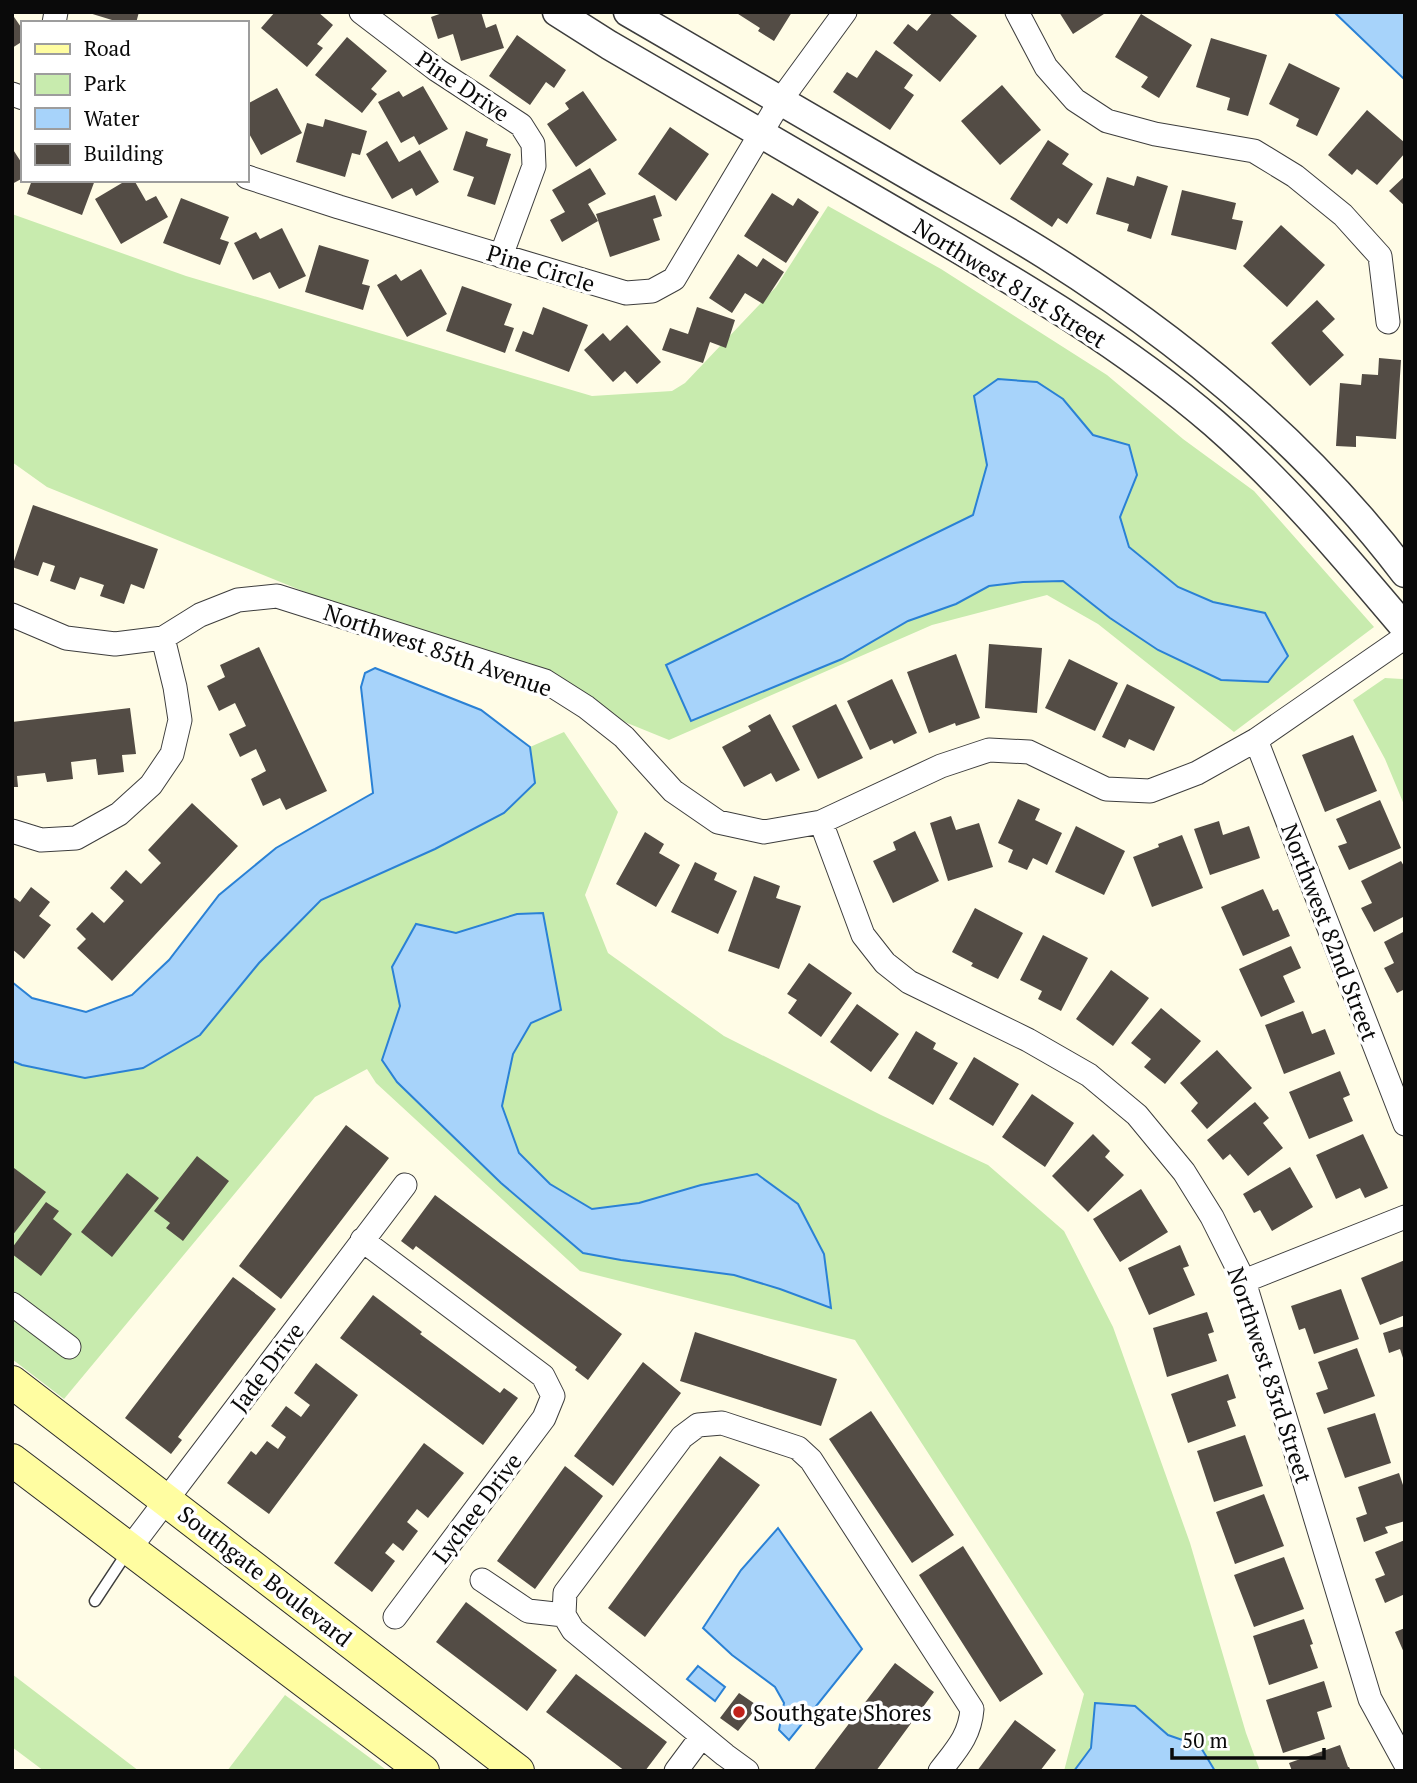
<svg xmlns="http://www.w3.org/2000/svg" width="1417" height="1783" viewBox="0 0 1417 1783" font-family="'PT Serif',serif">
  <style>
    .green { fill: #c8ebae }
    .water { fill: #a7d3fa; stroke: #2a81d5; stroke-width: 2 }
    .building { fill: #534c45 }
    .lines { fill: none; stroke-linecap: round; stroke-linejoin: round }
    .service-casing { stroke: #3d3d3d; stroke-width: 13 }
    .minor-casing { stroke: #3d3d3d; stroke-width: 25 }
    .tertiary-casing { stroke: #3d3d3d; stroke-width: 31 }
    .secondary-casing { stroke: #2c2c2c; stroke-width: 34 }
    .service { stroke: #fff; stroke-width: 10 }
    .minor { stroke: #fff; stroke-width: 23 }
    .tertiary { stroke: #fff; stroke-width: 28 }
    .secondary { stroke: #fffda1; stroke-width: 32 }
    .poi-dot { fill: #c0221b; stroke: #fff; stroke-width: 2.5 }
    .labels { text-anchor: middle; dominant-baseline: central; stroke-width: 7; stroke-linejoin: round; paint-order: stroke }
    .street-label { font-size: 23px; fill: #0a0a0a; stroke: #fff }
    .poi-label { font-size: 23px; fill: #0a0a0a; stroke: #fff; text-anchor: start }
  </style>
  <rect width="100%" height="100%" fill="#fffce6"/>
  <!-- green -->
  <path class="green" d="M828 206 941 269 1107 375 1183 439 1254 491 1374 627 1234 732 1098 624 1047 595 932 625 669 740 47 487 12 462V214L186 276 592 396 672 391 685 383 776 287Z
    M1385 678 1402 679 1405 678V807L1385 759 1353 700Z
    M564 732 618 812 585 895 608 953 724 1036 881 1115 988 1165 1064 1231 1113 1327 1190 1543 1246 1733 1260 1771H1064L1084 1694 855 1340 580 1271 376 1083 367 1069 315 1097 64 1399 12 1359V1061L23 1065 85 1078 143 1068 200 1035 259 963 321 900 435 849 504 813 535 783 530 747Z
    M12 1674 139 1771H44L12 1747Z
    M285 1695 385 1769 387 1771H227Z"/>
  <!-- water -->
  <path class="water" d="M1334 12H1405V80Z
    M998 379 1037 382 1063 399 1093 435 1129 445 1137 475 1120 517 1129 547 1178 587 1213 602 1265 613 1288 656 1268 682 1221 680 1158 650 1110 618 1063 581 1023 582 989 586 956 604 908 621 842 659 691 721 666 665 973 515 987 465 974 396Z
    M375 668 481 710 530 747 535 783 504 813 435 849 321 900 259 963 200 1035 143 1068 85 1078 22 1065 12 1061V982L32 998 86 1012 132 995 169 960 219 895 276 848 373 793 361 687 365 673Z
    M543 913 561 1010 531 1023 513 1054 502 1106 519 1153 550 1184 592 1209 639 1203 701 1185 757 1174 798 1204 824 1254 831 1308 780 1289 734 1275 621 1260 583 1253 501 1183 397 1082 382 1060 400 1006 392 967 416 924 456 933 517 914Z
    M778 1528 862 1649 789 1740 779 1730 784 1703 775 1687 732 1655 703 1628 741 1570Z
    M698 1666 725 1687 715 1701 687 1679Z
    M1095 1703 1135 1706 1168 1735 1200 1746 1215 1771H1074L1091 1748Z"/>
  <!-- building -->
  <path class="building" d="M86 12H139L136 23H111L112 20Z
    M275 12H318L333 25 317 44 323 48 307 67 261 28Z
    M445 12H481L486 28 496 24 504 48 461 61 453 34 438 39 431 17Z
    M735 12H792L774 41 758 31 760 28Z
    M933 12H948L977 36 940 82 893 43 908 24 917 31Z
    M1059 12H1107L1073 34Z
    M12 14 23 30V41L12 48Z
    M1141 14 1192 45 1159 98 1141 87 1148 77 1115 57Z
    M517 35 566 70 554 88 546 82 530 105 489 76Z
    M347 37 387 71 371 89 377 94 362 113 315 75Z
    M1211 38 1267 55 1248 116 1227 110 1230 98 1196 87Z
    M876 50 913 75 904 88 914 95 890 130 833 92 847 72 857 78Z
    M1289 63 1340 88 1317 136 1296 126 1299 119 1269 104Z
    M1002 85 1041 130 1000 165 961 121Z
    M423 86 448 129 419 145 414 136 401 143 378 102 399 91 403 97Z
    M277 88 302 133 261 155 247 130V104Z
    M583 91 617 140 576 167 547 124 569 109 565 103Z
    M1367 110 1405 143V153L1377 185 1357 169 1352 175 1328 155Z
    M325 119 367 131 360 155 352 153 345 177 296 162 307 123 323 127Z
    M670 127 709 154 676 201 638 174Z
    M466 131 488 139 486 146 511 154 495 205 467 196 474 177 453 170Z
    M1048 140 1069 154 1062 164 1093 184 1067 224 1058 218 1052 227 1010 199Z
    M387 141 399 162 420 150 439 182 416 196 412 188 392 199 366 154Z
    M12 148 23 165V178L12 184Z
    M590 168 606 194 588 204 598 221 562 242 550 220 565 212 552 190Z
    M1137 176 1168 186 1151 239 1127 231 1129 224 1096 214 1107 177 1134 186Z
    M1405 176V206L1389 191Z
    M32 180H95L82 215 27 194Z
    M127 180H134L146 201 156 196 168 217 121 244 95 199Z
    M1182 190 1236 203 1232 219 1243 221 1236 250 1171 235Z
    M772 193 793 206 798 198 819 212 786 263 744 236Z
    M655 195 662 216 653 219 660 240 610 257 596 214Z
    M181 198 229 217 220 239 229 242 220 265 163 243Z
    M1281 225 1325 265 1287 307 1243 266Z
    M282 228 306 276 279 289 270 272 253 280 234 243 256 232 260 239Z
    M319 245 369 260 362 284 370 286 363 310 305 292Z
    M738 254 757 267 763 258 784 272 763 304 745 293 732 313 709 298Z
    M421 269 447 314 407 337 377 285 396 274 401 281Z
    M462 286 512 304 504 325 514 328 505 353 446 331Z
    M1317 300 1335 319 1322 331 1344 355 1310 386 1271 343Z
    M543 307 588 325 569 372 515 351 523 331 533 335Z
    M697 307 735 320 726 348 710 342 703 363 662 350 670 328 688 334Z
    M627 325 661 362 637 384 625 371 613 382 584 350 603 333 610 341Z
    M1379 358 1401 360 1396 439 1356 436V447L1336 446 1340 383 1361 385 1362 374 1378 375Z
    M33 505 158 549 144 589 131 584 124 604 100 596 104 585 80 577 75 590 50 581 55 566 43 562 38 576 12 567Z
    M989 644 1042 648 1037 713 985 708Z
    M259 647 327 791 286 810 280 798 263 806 251 779 266 771 256 749 240 757 229 734 246 726 235 703 219 711 207 686 225 677 220 665Z
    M956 654 980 718 956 726 955 723 929 733 907 672Z
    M1069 659 1118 683 1095 731 1045 708Z
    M892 679 917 733 894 744 892 740 870 750 847 701Z
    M1127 684 1175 707 1154 751 1129 739 1125 748 1102 737Z
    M836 704 863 758 818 779 792 726Z
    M130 708 136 754 122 755 124 772 98 775 96 759 71 762 73 779 47 782 45 773 17 776 18 787H12V722Z
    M770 714 800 770 776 782 771 773 744 787 722 747 751 731 748 726Z
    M1353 735 1377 791 1325 812 1302 755Z
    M1018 799 1040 809 1035 820 1062 833 1047 865 1033 858 1027 870 1008 862 1013 850 998 843Z
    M1380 800 1401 848 1349 870 1338 846 1347 843 1336 819Z
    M192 803 238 846 112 981 77 948 86 939 76 929 92 912 104 923 124 901 110 888 126 870 141 884 161 863 148 850Z
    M951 816 956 830 979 823 993 867 948 881 930 823Z
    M1219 821 1223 835 1249 826 1260 858 1210 875 1194 829Z
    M1076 826 1125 851 1104 895 1055 872Z
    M915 831 939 881 893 903 873 861 896 850 893 842Z
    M645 832 664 844 659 853 680 865 656 907 616 884Z
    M1182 835 1203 888 1152 907 1133 857 1159 847 1158 844Z
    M1401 861 1405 868V916L1374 932 1361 908 1372 903 1361 881Z
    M695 862 717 873 714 880 737 891 718 934 671 912Z
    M754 876 780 886 776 898 801 906 779 969 728 951Z
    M31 887 50 902 39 916 51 925 24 959 12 949V896L20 902Z
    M1263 889 1273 911 1278 909 1290 936 1243 956 1221 907Z
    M975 908 1023 933 998 979 971 966 973 963 952 952Z
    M1405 931V989L1397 993 1384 968 1394 963 1384 942Z
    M1043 935 1088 958 1061 1011 1038 999 1042 991 1020 980Z
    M1291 946 1301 968 1283 976 1295 1002 1261 1017 1239 969Z
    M809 963 852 993 821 1037 788 1013 797 1000 787 994Z
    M1111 970 1149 998 1113 1046 1076 1019Z
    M857 1004 899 1034 871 1072 830 1042Z
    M1161 1008 1201 1041 1165 1084 1144 1067 1151 1059 1131 1043Z
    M1303 1011 1312 1034 1325 1029 1335 1054 1284 1074 1265 1025Z
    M916 1031 936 1043 933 1049 958 1063 933 1105 888 1078Z
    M1217 1050 1252 1088 1207 1129 1191 1111 1198 1103 1180 1083Z
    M974 1057 1019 1084 993 1126 949 1099Z
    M1340 1071 1350 1095 1343 1098 1353 1121 1309 1139 1289 1092Z
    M1032 1094 1074 1123 1045 1167 1002 1137Z
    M1255 1102 1269 1118 1263 1123 1283 1148 1248 1176 1230 1154 1223 1160 1207 1140Z
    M346 1125 389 1158 281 1299 239 1266Z
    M1093 1134 1110 1151 1105 1157 1124 1175 1088 1212 1052 1176Z
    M1363 1134 1388 1188 1365 1198 1360 1188 1336 1199 1316 1155Z
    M197 1156 229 1181 183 1241 166 1228 170 1223 154 1211Z
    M1290 1167 1313 1207 1272 1231 1260 1210 1254 1213 1243 1194Z
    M14 1168 46 1192 12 1236V1169Z
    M127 1173 159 1198 112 1257 81 1232Z
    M1141 1189 1168 1232 1120 1262 1093 1219Z
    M435 1195 622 1334 588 1380 575 1370 577 1367 416 1246 413 1250 401 1241Z
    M46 1202 59 1211 53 1219 72 1234 41 1276 12 1254V1248Z
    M1180 1245 1189 1266 1183 1268 1195 1295 1149 1315 1128 1268Z
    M1405 1260V1315L1380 1325 1361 1278Z
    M233 1277 276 1309 178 1437 182 1440 171 1454 125 1418Z
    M1341 1289 1359 1339 1314 1354 1305 1328 1299 1330 1291 1306Z
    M373 1295 422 1332 420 1334 500 1393 504 1388 518 1398 483 1445 340 1338Z
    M1207 1312 1214 1332 1208 1334 1217 1361 1167 1377 1153 1328Z
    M1405 1326V1361H1404L1400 1349 1389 1353 1383 1333Z
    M695 1332 837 1379 821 1426 680 1381Z
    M1357 1348 1375 1396 1324 1414 1316 1393 1328 1389 1318 1362Z
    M643 1362 681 1393 613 1486 574 1456Z
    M316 1363 358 1395 269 1514 227 1483 251 1451 256 1455 267 1441 278 1449 286 1437 271 1426 286 1406 301 1417 310 1405 294 1393Z
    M1228 1374 1236 1398 1227 1401 1236 1426 1188 1443 1171 1394Z
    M871 1411 954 1535 912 1563 829 1439Z
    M1375 1413 1391 1463 1345 1478 1327 1428Z
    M1245 1435 1263 1486 1214 1502 1197 1451Z
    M424 1443 464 1473 428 1518 417 1509 407 1522 418 1531 403 1551 393 1543 385 1553 395 1561 372 1592 334 1563Z
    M720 1456 760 1485 645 1637 608 1608Z
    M565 1466 603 1496 535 1589 497 1561Z
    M1399 1473 1405 1491V1521L1385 1527 1388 1533 1364 1542 1356 1518 1367 1514 1358 1487Z
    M1264 1494 1284 1546 1235 1564 1216 1512Z
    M1405 1540V1594L1385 1603 1375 1579 1385 1575 1375 1552Z
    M963 1546 1043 1674 1000 1702 919 1575Z
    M1284 1557 1304 1609 1254 1627 1234 1575Z
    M466 1602 557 1670 527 1711 436 1642Z
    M1304 1619 1313 1644 1310 1645 1318 1668 1269 1685 1253 1636Z
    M1405 1628V1655L1395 1632Z
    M895 1663 934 1692 876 1771H813Z
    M576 1674 667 1742 645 1771H625L546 1712Z
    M1324 1681 1332 1707 1317 1712 1325 1739 1283 1753 1266 1700Z
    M739 1693 758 1706 738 1731 720 1718Z
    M1015 1720 1056 1750 1040 1771H977Z
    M1340 1745 1348 1767H1349L1351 1771H1292L1289 1763Z"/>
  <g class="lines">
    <!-- service casing -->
    <g class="service-casing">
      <path id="service" d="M95 1601 128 1551"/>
    </g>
    <!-- minor casing -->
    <g class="minor-casing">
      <path id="minor" d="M361 12 437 70 521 125 533 144 534 166 501 256
        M1017 12 1046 67 1075 100 1107 121 1155 134 1254 151 1295 176 1343 215 1380 256 1388 322
        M54 23 56 12
        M12 94 23 98
        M247 177 339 207 626 293 652 291 674 279 780 101 845 12
        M12 615 66 638 115 644 163 638 200 615 238 600 277 596 545 681 586 707 624 737 673 791 718 822 764 832 821 822 941 766 989 750 1029 752 1106 789 1150 791 1197 773 1256 740 1405 637
        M1256 740 1405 1124
        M821 822 863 935 885 963 909 982 1028 1040 1089 1075 1137 1115 1184 1172 1212 1217 1244 1281 1370 1699 1405 1763
        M12 831 41 840 76 838 119 814 151 785 172 754 180 720 175 687 163 638
        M362 1240 543 1376 553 1396 544 1418 395 1617
        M1244 1281 1405 1217
        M12 1304 69 1347
        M130 1548 405 1185
        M482 1580 528 1611 564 1615 573 1630 725 1755 747 1771
        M564 1615 565 1593 682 1437 698 1425 722 1423 798 1448 811 1460 972 1709C970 1736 956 1750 940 1771
        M676 1771 702 1736"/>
    </g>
    <!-- tertiary casing -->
    <g class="tertiary-casing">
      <path id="tertiary" d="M557 12 609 45C708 103 807 161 906 218 1012 280 1120 342 1214 423 1284 484 1345 557 1405 628
        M628 12C720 66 812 119 903 172 951 200 999 225 1046 255 1181 340 1308 445 1405 573"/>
    </g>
    <!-- secondary casing -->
    <g class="secondary-casing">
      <path id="secondary" d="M12 1382 518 1771
        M12 1460 423 1771"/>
    </g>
    <!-- service -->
    <use href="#service" class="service"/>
    <!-- minor -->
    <use href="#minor" class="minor"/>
    <!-- tertiary -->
    <use href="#tertiary" class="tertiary"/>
    <!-- secondary -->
    <use href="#secondary" class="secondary"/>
  </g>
  <!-- markers -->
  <circle class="poi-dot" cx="739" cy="1712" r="7"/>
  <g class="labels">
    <!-- street labels -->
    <g class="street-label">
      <text transform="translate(463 86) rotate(34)">Pine Drive</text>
      <text transform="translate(541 268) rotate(17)">Pine Circle</text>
      <text transform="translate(1010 283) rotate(32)">Northwest 81st Street</text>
      <text transform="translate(438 650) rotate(19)">Northwest 85th Avenue</text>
      <text transform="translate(1330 932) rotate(69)">Northwest 82nd Street</text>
      <text transform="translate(267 1367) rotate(-53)">Jade Drive</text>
      <text transform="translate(1270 1375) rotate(72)">Northwest 83rd Street</text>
      <text transform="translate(477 1508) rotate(-53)">Lychee Drive</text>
      <text transform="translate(265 1576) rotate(38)">Southgate Boulevard</text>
    </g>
    <!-- poi labels -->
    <g class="poi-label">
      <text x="753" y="1712">Southgate Shores</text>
    </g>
  </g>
  <!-- border -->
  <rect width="1417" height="1783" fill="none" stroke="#0a0a0a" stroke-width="28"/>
  <!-- legend -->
  <rect x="21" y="21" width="228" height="161" fill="#ffffff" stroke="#9d9d9d" stroke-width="2"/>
  <rect x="35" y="44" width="35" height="10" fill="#fffda1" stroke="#9d9d9d" stroke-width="2"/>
  <text x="84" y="56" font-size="21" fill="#0a0a0a">Road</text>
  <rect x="35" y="74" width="35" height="21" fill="#c8ebae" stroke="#9d9d9d" stroke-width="2"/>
  <text x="84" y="91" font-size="21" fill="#0a0a0a">Park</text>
  <rect x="35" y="108" width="35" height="21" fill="#a7d3fa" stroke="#9d9d9d" stroke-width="2"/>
  <text x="84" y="126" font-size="21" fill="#0a0a0a">Water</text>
  <rect x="35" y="144" width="35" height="21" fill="#534c45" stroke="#9d9d9d" stroke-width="2"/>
  <text x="84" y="161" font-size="21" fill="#0a0a0a">Building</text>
  <!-- scale -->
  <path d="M1172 1748v10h152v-10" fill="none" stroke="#0a0a0a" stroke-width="3.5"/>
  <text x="1182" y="1748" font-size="21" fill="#0a0a0a" stroke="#ffffff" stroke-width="5" paint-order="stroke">50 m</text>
</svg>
